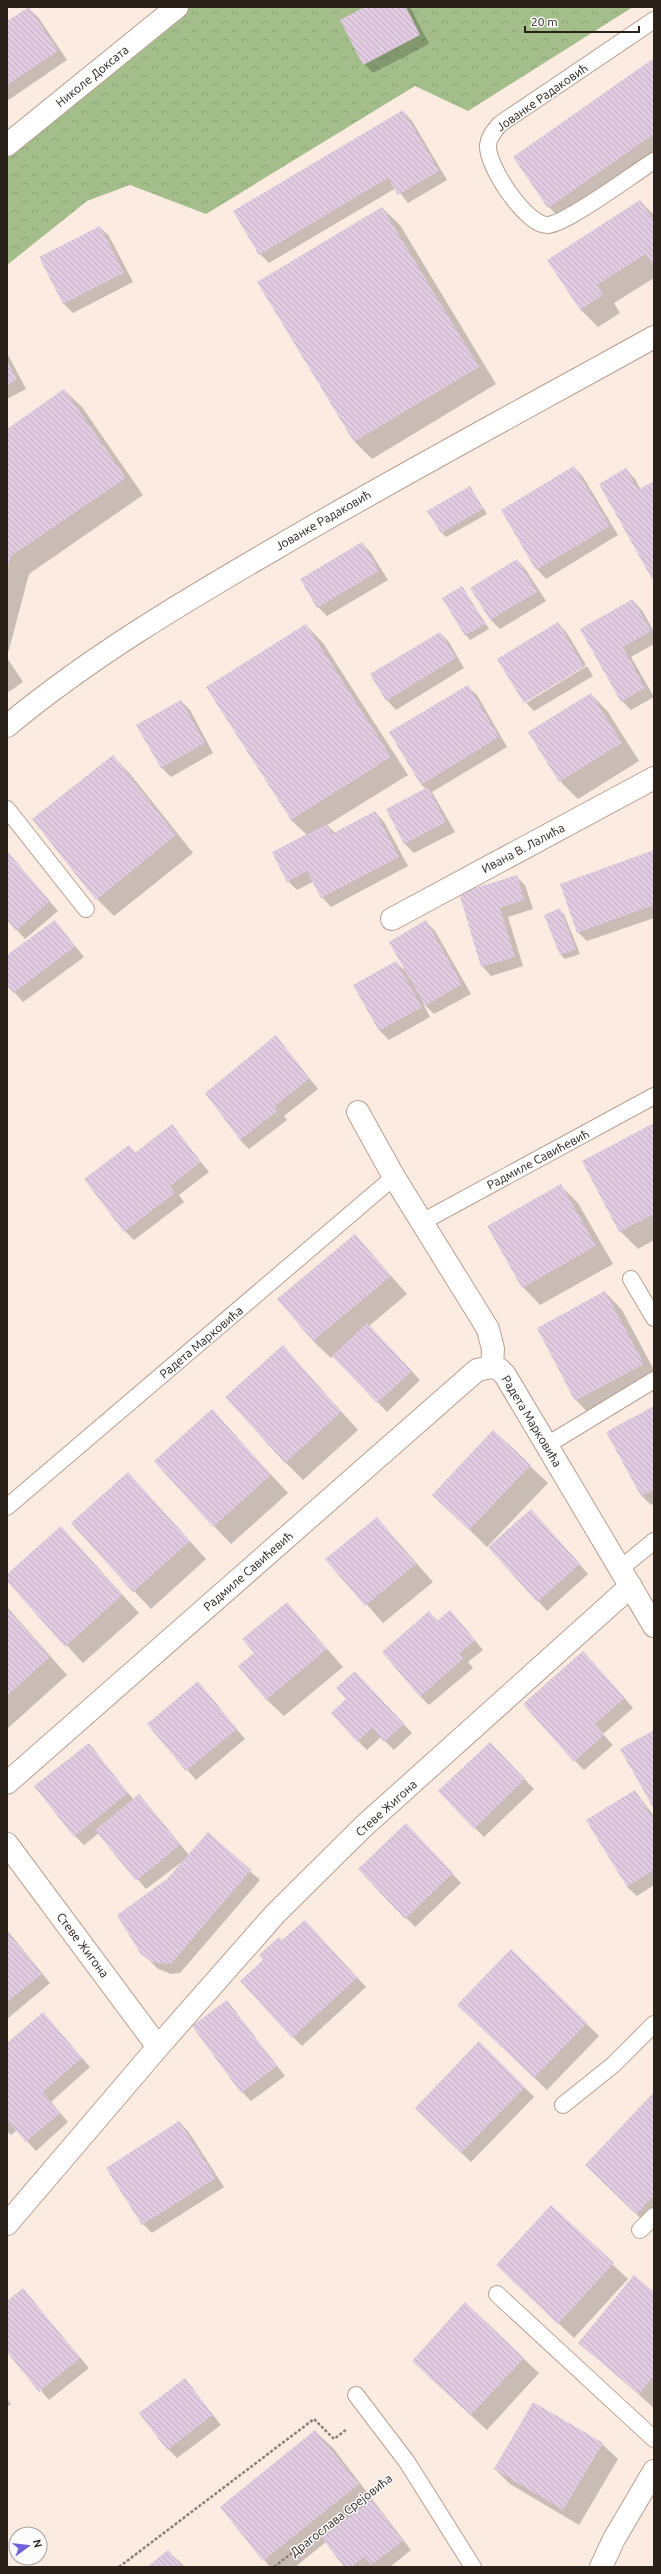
<svg xmlns="http://www.w3.org/2000/svg" width="661" height="2574" viewBox="0 0 661 2574" font-family="Ubuntu,sans-serif">
  <style>
    .forest { fill: url(#forest-crowns) }
    .shadow { fill: #0003 }
    .building { fill: url(#building-back-hatch) }
    .lines { fill: none; stroke-linecap: round; stroke-linejoin: round }
    .service-casing { stroke: #b9a091; stroke-width: 18 }
    .minor-casing { stroke: #b9a091; stroke-width: 24 }
    .secondary-casing { stroke: #b9a091; stroke-width: 24 }
    .path { stroke: #8a7e76; stroke-width: 2.5; stroke-dasharray: 3 2; stroke-linecap: butt }
    .service { stroke: #fff; stroke-width: 16 }
    .minor { stroke: #fff; stroke-width: 22 }
    .secondary { stroke: #fff; stroke-width: 22 }
    .labels { text-anchor: middle; dominant-baseline: central; stroke-width: 3; stroke-linejoin: round; paint-order: stroke }
    .street-label { font-size: 12px; fill: #2a211b; stroke: #fcfcfc }
  </style>
  <defs>
    <pattern id="forest-crowns" width="20" height="18" patternUnits="userSpaceOnUse"><rect width="20" height="18" fill="#a4be8b"/><path d="M2 6a3 3 0 1 1 6 0M12 15a3 3 0 1 1 6 0" fill="none" stroke="#8da377"/></pattern>
    <pattern id="building-back-hatch" width="6" height="6" patternUnits="userSpaceOnUse"><rect width="6" height="6" fill="#e0cbe0"/><path d="M-1 5l2 2M0 0l6 6M5-1l2 2" fill="none" stroke="#c0aec0"/></pattern>
  </defs>
  <rect width="100%" height="100%" fill="#fbebe1"/>
  <!-- forest -->
  <path class="forest" d="M177 7H633L468 111 415 86 206 214 130 185 87 201 7 265V145Z"/>
  <!-- shadow -->
  <path class="shadow" d="M366 7H410L429 44 373 73 364 64Z
    M28 8 38 17 67 60 7 101V22Z
    M654 59V164L567 225 549 207 514 157Z
    M403 111 412 121 447 180 408 203 396 188 269 263 260 254Z
    M640 201 654 215V278L614 303 620 313 598 327 580 309Z
    M382 208 400 225 496 384 372 459 355 442Z
    M100 227 109 236 133 282 73 313 64 304 40 258Z
    M7 353 26 389 7 399Z
    M64 390 82 407 143 495 29 574 7 657V430Z
    M574 467 583 477 618 535 546 579 537 569Z
    M626 469 635 479 641 490 654 482V580Z
    M470 487 487 514 446 537 442 533Z
    M362 543 371 553 388 580 327 616 318 607Z
    M517 560 526 570 546 601 500 629 491 620 472 588Z
    M462 587 489 629 470 640 466 635Z
    M633 601 642 610 654 632V644L631 657 654 697 631 710 622 701 582 630Z
    M558 623 567 633 586 665 526 701V703L587 666 593 676 534 711 525 702Z
    M306 625 323 643 408 775 327 825 335 833 375 812 384 822 408 866 331 907 322 897 313 882 297 890 288 881 307 835 291 820Z
    M440 633 449 642 464 668 396 710 387 700 371 675Z
    M7 658 23 682 7 693Z
    M467 686 477 695 507 747 432 792 455 832 414 853 405 844 387 810 426 789 421 784Z
    M591 694 608 712 639 761 578 799 560 781 530 733Z
    M181 701 190 710 213 753 171 777 162 768 138 725Z
    M113 756 130 774 193 853 114 916 97 899Z
    M7 852 58 911 25 939 7 919Z
    M654 852V918L587 941 578 932Z
    M516 876 525 885 533 909 508 917 523 966 491 976 482 966 460 893Z
    M559 910 564 914 580 954 565 959 561 955Z
    M55 921 84 957 23 1002 7 984V957Z
    M426 922 435 931 471 994 434 1014 423 1003 430 1017 389 1040 379 1030 396 962 407 973Z
    M276 1036 318 1089 284 1116 287 1120 249 1149 240 1140Z
    M654 1124V1240L638 1249 620 1231 583 1161Z
    M172 1126 209 1172 179 1195 184 1202 134 1240 125 1231 129 1146 136 1153Z
    M560 1185 578 1203 613 1264 540 1305 523 1287Z
    M355 1235 407 1294 369 1326 420 1380 387 1412 334 1356 331 1358 313 1341Z
    M605 1292 622 1310 654 1370V1385L593 1418 576 1400Z
    M283 1347 358 1430 303 1480 285 1462Z
    M654 1407V1503L651 1505 642 1496 608 1432Z
    M212 1411 288 1493 231 1544 214 1526Z
    M493 1431 548 1483 487 1547 451 1512Z
    M128 1473 206 1559 151 1609 134 1591Z
    M377 1518 433 1582 383 1623 327 1559Z
    M540 1520 588 1574 547 1611 490 1547Z
    M61 1527 139 1613 83 1663 7 1580V1575Z
    M287 1603 343 1667 284 1716 266 1699Z
    M7 1607 67 1675 7 1729Z
    M429 1612 438 1621H459L483 1650 468 1662 473 1668 429 1705 420 1696Z
    M592 1661 633 1708 603 1734 613 1745 584 1770 575 1761Z
    M364 1682 412 1733 394 1750 381 1737 367 1750 358 1741 347 1699Z
    M198 1683 245 1739 196 1780 148 1724Z
    M88 1744 134 1800 139 1796 148 1805 189 1855 208 1833 260 1880 180 1973 171 1974 158 1969 141 1952 168 1880 187 1858 146 1889 99 1833 84 1845 75 1836Z
    M499 1752 534 1789 484 1837 475 1828Z
    M635 1791 654 1816V1885L637 1896 627 1887Z
    M415 1834 461 1883 415 1927 359 1869Z
    M305 1921 366 1987 302 2046 293 2037 265 1960Z
    M7 1930 50 1983 7 2019Z
    M511 1950 599 2036 547 2090 471 2017Z
    M227 2001 285 2076 251 2101 242 2092Z
    M43 2013 90 2067 51 2102 68 2122 36 2151 17 2130 11 2135 7 2131V2045Z
    M479 2042 534 2097 471 2162 416 2108Z
    M654 2094V2231L603 2182Z
    M179 2122 188 2131 224 2187 152 2233 143 2224Z
    M551 2206 628 2279 574 2338 512 2280Z
    M23 2290 89 2368 49 2400 7 2350V2303Z
    M654 2294V2408L579 2342Z
    M465 2304 539 2373 487 2430 428 2376Z
    M185 2380 221 2425 177 2458 168 2449Z
    M7 2399 11 2404 7 2407Z
    M315 2431 333 2448 411 2550 390 2567H345L326 2542 295 2567H270L221 2507Z
    M602 2444 618 2459 579 2525 510 2484 495 2469Z
    M168 2551 185 2567H149Z"/>
  <!-- building -->
  <path class="building" d="M29 7 58 51 7 85V21Z
    M364 7H406L420 35 363 65 340 20Z
    M654 58V134L548 208 513 157Z
    M403 110 439 171 398 195 388 178 259 255 233 211Z
    M640 200 654 221V263L652 264 646 254 597 285 603 295 580 310 547 260Z
    M382 207 479 367 354 442 257 282Z
    M100 226 124 273 63 304 39 257Z
    M7 360 17 380 7 385Z
    M64 389 126 478 11 556 7 571V429Z
    M574 466 610 526 536 570 501 510Z
    M626 468 638 490 654 481V578L652 579 599 484Z
    M470 486 483 509 441 533 427 511Z
    M362 542 379 571 317 608 300 579Z
    M517 559 537 592 490 620 470 588Z
    M462 586 485 624 465 636 442 598Z
    M633 599 651 631 623 647 645 688 621 702 580 629Z
    M558 622 584 667 524 703 497 659Z
    M306 624 391 757 291 820 206 687Z
    M440 632 456 658 386 701 370 674Z
    M468 685 499 737 421 785 389 732Z
    M591 693 622 743 559 782 528 732Z
    M181 700 205 743 161 768 136 725Z
    M113 755 176 835 96 900 32 819Z
    M428 787 446 822 404 844 386 809Z
    M375 811 399 857 321 898 307 871 287 882 272 852 327 824 332 834Z
    M654 850V905L577 933 560 884Z
    M7 851 50 901 16 931 7 920Z
    M517 875 524 900 500 908 515 957 481 967 459 893Z
    M560 908 576 949 560 955 544 915Z
    M55 920 75 947 13 993 7 985V955Z
    M426 920 462 984 425 1006 389 942Z
    M396 961 422 1007 379 1031 353 985Z
    M276 1035 309 1079 275 1106 278 1111 240 1140 205 1093Z
    M654 1123V1214L619 1232 582 1161Z
    M172 1124 201 1162 170 1186 175 1193 124 1232 84 1179 129 1145 135 1153Z
    M561 1184 596 1246 522 1288 487 1226Z
    M355 1234 391 1276 313 1341 277 1299Z
    M605 1291 644 1364 575 1401 537 1328Z
    M367 1323 412 1371 377 1403 332 1356Z
    M283 1345 341 1412 285 1463 225 1397Z
    M654 1406V1490L641 1496 606 1432Z
    M212 1409 271 1475 213 1527 154 1461Z
    M493 1430 531 1465 469 1530 432 1495Z
    M128 1472 190 1541 133 1592 71 1523Z
    M531 1509 580 1564 537 1602 488 1547Z
    M377 1517 416 1564 365 1606 325 1559Z
    M61 1526 122 1595 65 1647 7 1581V1574Z
    M287 1602 327 1649 266 1700 238 1666 254 1653 242 1639Z
    M7 1608 50 1657 7 1696Z
    M450 1610 475 1640 460 1653 464 1658 420 1697 382 1652 429 1611 437 1621Z
    M583 1651 625 1698 595 1724 604 1735 574 1762 523 1704Z
    M355 1671 404 1724 384 1742 372 1728 357 1742 331 1713 346 1699 336 1688Z
    M198 1681 237 1729 186 1771 147 1724Z
    M654 1730V1809L620 1749Z
    M490 1742 525 1779 474 1829 438 1791Z
    M89 1743 128 1793 74 1837 34 1786Z
    M635 1790 654 1820V1870L627 1887 586 1820Z
    M139 1794 180 1845 136 1881 95 1830Z
    M406 1823 453 1873 405 1919 358 1869Z
    M208 1832 251 1870 171 1964 151 1962 140 1953 117 1915 167 1879Z
    M305 1920 357 1978 292 2038 240 1981 263 1960 259 1955 279 1937 282 1940Z
    M7 1931 42 1974 7 2002Z
    M511 1949 587 2023 534 2078 457 2005Z
    M227 2000 277 2066 241 2093 192 2026Z
    M43 2012 82 2058 43 2092 60 2113 26 2142 7 2120V2043Z
    M479 2041 525 2087 461 2153 415 2108Z
    M654 2092V2196L636 2214 585 2165Z
    M179 2121 216 2178 142 2225 106 2168Z
    M551 2205 614 2263 558 2324 496 2265Z
    M634 2275 654 2292V2376L639 2394 578 2343Z
    M23 2288 80 2358 39 2392 7 2352V2301Z
    M465 2302 524 2358 471 2415 412 2361Z
    M185 2378 213 2415 167 2450 139 2413Z
    M533 2402 603 2443 563 2510 494 2469Z
    M315 2430 359 2484 263 2561 220 2507Z
    M372 2500 403 2541 371 2565 364 2557 351 2567H344L322 2538Z
    M168 2550 182 2567H147Z"/>
  <g class="lines">
    <!-- service casing -->
    <g class="service-casing">
      <path id="service" d="M654 20 500 124C495 130 489 136 488 145 486 165 527 227 548 225 568 223 633 174 654 161
        M7 809 86 909
        M422 1222 654 1096
        M631 1279 654 1318
        M547 1445 654 1380
        M7 1507 394 1177
        M620 1569 654 1541
        M563 2105 613 2065 654 2024
        M640 2230 654 2216
        M497 2294 654 2439
        M356 2395 407 2462 473 2567"/>
    </g>
    <!-- minor casing -->
    <g class="minor-casing">
      <path id="minor" d="M7 145 177 7
        M392 919 654 778
        M358 1112 394 1177 488 1329 493 1349 492 1367 499 1369 505 1375 654 1626
        M7 1783 477 1370 492 1367
        M7 1844 158 2047
        M7 2224 158 2047 276 1913 364 1826 631 1586
        M601 2567 614 2539 654 2471"/>
    </g>
    <!-- secondary casing -->
    <g class="secondary-casing">
      <path id="secondary" d="M7 726C90 657 183 602 276 548 400 475 528 407 654 337"/>
    </g>
    <!-- path -->
    <path class="path" d="M119 2567 314 2419 334 2439 347 2429
      M274 2567 385 2480"/>
    <!-- service -->
    <use href="#service" class="service"/>
    <!-- minor -->
    <use href="#minor" class="minor"/>
    <!-- secondary -->
    <use href="#secondary" class="secondary"/>
  </g>
  <g class="labels">
    <!-- street labels -->
    <g class="street-label">
      <text transform="translate(92 76) rotate(-39)">Николе Доксата</text>
      <text transform="translate(542 97) rotate(-35)">Јованке Радаковић</text>
      <text transform="translate(323 520) rotate(-30)">Јованке Радаковић</text>
      <text transform="translate(523 848) rotate(-28)">Ивана В. Лалића</text>
      <text transform="translate(538 1159) rotate(-28)">Радмиле Савићевић</text>
      <text transform="translate(201 1342) rotate(-40)">Радета Марковића</text>
      <text transform="translate(532 1421) rotate(59)">Радета Марковића</text>
      <text transform="translate(248 1571) rotate(-41)">Радмиле Савићевић</text>
      <text transform="translate(386 1808) rotate(-42)">Стеве Жигона</text>
      <text transform="translate(83 1945) rotate(53)">Стеве Жигона</text>
      <text transform="translate(341 2515) rotate(-38)">Драгослава Срејовића</text>
    </g>
  </g>
  <!-- border -->
  <rect width="661" height="2574" fill="none" stroke="#2a211b" stroke-width="16"/>
  <!-- north arrow -->
  <g transform="translate(28 2546) rotate(75)"><circle r="19" fill="#fcfcfc" stroke="#a8a4a2"/>
  <path d="M0-3L7 15L0 10L-7 15Z" fill="#7061dc"/>
  <text y="-6" font-size="11" font-weight="bold" text-anchor="middle" fill="#2a211b">N</text>
  </g>
  <!-- scale -->
  <path d="M525 26v6h114v-6" fill="none" stroke="#2a211b" stroke-width="2"/>
  <text x="531" y="26" font-size="12" fill="#2a211b" stroke="#fcfcfc" stroke-width="3" paint-order="stroke">20 m</text>
</svg>
